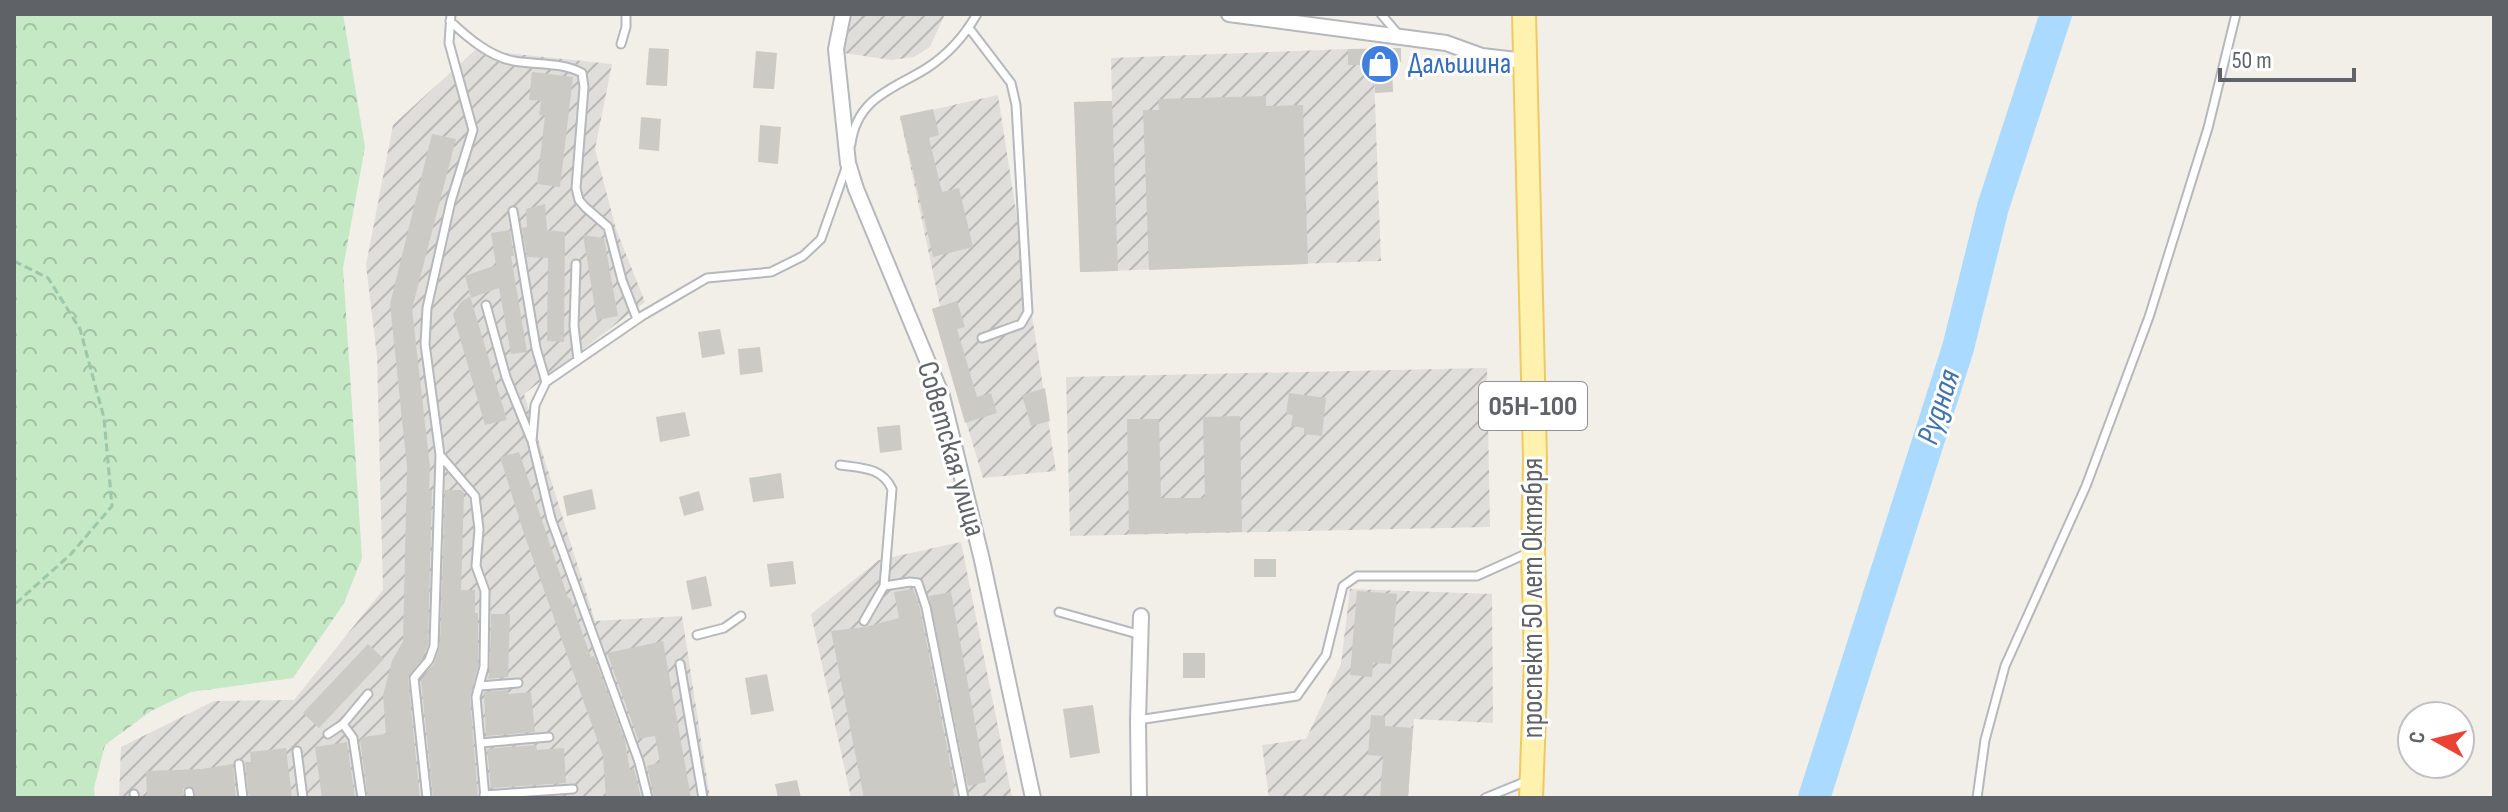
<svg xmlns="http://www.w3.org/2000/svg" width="2508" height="812" viewBox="0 0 2508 812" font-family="'Sofia Sans Condensed',sans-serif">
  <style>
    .industrial { fill: url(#industrial-furrows) }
    .forest { fill: url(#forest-crowns) }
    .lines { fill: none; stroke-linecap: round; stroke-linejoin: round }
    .river { stroke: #aadaff; stroke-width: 32 }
    .building { fill: #cccac5 }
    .lane-casing { stroke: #b5b8bc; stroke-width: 11 }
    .street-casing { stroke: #b5b8bc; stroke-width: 18 }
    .primary-casing { stroke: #f2c960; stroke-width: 26 }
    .path { stroke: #9cc7a9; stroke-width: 3; stroke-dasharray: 8 4; stroke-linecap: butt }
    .lane { stroke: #fff; stroke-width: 7 }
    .street { stroke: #fff; stroke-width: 14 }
    .primary { stroke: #fff2af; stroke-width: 22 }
    .labels { text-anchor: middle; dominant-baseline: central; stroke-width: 6; stroke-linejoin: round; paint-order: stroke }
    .shield { fill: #fff; stroke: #8f9295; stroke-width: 2 }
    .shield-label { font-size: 28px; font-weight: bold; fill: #5f6368 }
    .shop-label { font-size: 30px; fill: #366cbe; stroke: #fff; text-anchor: start }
    .street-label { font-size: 30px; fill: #5f6368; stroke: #fff }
    .water-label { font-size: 32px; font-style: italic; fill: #4174aa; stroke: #fff }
  </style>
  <defs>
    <pattern id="industrial-furrows" width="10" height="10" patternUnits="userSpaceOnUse" patternTransform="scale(2)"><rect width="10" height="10" fill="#e0deda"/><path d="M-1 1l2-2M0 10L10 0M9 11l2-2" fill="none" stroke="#b9b8b5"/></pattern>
    <pattern id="forest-crowns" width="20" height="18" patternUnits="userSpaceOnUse" patternTransform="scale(2)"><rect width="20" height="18" fill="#c5e8c5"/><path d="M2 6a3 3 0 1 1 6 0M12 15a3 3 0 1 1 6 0" fill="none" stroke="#a3c0a4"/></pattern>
  </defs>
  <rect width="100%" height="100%" fill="#f1efe8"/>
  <!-- industrial -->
  <path class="industrial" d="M852 14H945L930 47 914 57 891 60 844 53Z
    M1348 49V65H1364V75H1374L1381 261 1081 272 1074 102 1112 101 1111 58Z
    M475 50 612 64 595 149 616 229 645 302 524 394 595 621 682 616 710 798H119L121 747 214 701 294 700 383 590 377 356 366 265 393 125Z
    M998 95 1056 471 983 478 932 309 940 306 900 117Z
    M1487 368 1490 527 1070 536 1066 377Z
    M961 542 1012 797 851 798 811 614 879 560Z
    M1350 589 1492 594 1493 723 1414 719 1408 798H1269L1262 745 1306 739 1341 664Z"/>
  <!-- forest -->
  <path class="forest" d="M14 14H343L365 147 343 268 362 558 344 603 293 678 191 692 151 711 105 745 94 788 95 798H14Z"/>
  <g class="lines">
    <!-- river -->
    <path class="river" d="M1814 798 1958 348 1993 207 2056 14"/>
  </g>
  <!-- building -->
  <path class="building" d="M649 48 669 49 667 86 646 85Z
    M1401 48V62H1392L1393 92 1375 93 1374 75 1364 76V65H1348V49Z
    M756 51 777 53 774 89 753 88Z
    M532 72 573 77 560 187 537 184 545 116 539 115 541 101 529 100Z
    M1266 96V106L1303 105 1308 264 1149 270 1143 110H1159L1158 99Z
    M1112 101 1118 271 1080 272 1074 102Z
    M933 109 939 135 929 138 942 192 959 188 973 247 933 257 900 116Z
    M641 117 661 119 659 151 639 149Z
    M760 125 781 127 778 164 758 162Z
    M432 134 456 139 412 309 430 467 429 490H432L428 645 423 657 408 678 420 798H368L360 740 363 737 386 734 383 695 392 661 403 641 407 467 390 304Z
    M545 204 547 230 565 232 564 342 547 341 548 258 527 257 522 228 527 227 526 209Z
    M510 230 514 256H511L527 352 511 354 499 288 471 298 465 276 496 265 491 233Z
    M583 235 604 238 618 316 597 320Z
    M470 296 507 420 485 425 453 314 461 302Z
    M957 301 965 327 957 329 977 397 991 393 997 413 965 423 932 309Z
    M720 329 725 354 702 358 698 332Z
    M760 347 763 372 740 375 738 349Z
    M1045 388 1050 421 1031 426 1022 395Z
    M1289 393 1326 398 1322 436 1304 434V428L1291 426 1293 415 1286 414Z
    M685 412 690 436 660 442 656 417Z
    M1240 416 1242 532 1129 534 1127 419H1159L1161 498H1205L1203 417Z
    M900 425 902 450 880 453 877 427Z
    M519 452 568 598H570L591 657 594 656 625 741 630 770 634 769 641 798H606L603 756 524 534 500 457Z
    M781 473 784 498 753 502 749 478Z
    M592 489 596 509 567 516 563 496Z
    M445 490H461L464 493 461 590H475V613H478V666L470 698 478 798H433L421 680 434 664 440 646Z
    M699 491 704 510 684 516 679 497Z
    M1254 559H1276V577H1254Z
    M793 561 796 584 770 587 767 564Z
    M706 576 712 606 692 610 686 581Z
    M913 589 920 609 955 788 953 789 954 798H864L831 631 865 627 899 618 894 592Z
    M1357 591 1397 594 1391 664 1373 663 1372 677 1350 675Z
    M951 592 986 782 968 786 929 596Z
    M491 614H510L508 677 488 679 490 667Z
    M663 641 691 798H654L647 766 660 762 655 736 638 739 607 653Z
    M368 644 384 659 319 728 303 713Z
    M1183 653H1205V678H1183Z
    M767 674 774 711 751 715 745 678Z
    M508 690V694L531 692 535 732 486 736 484 692Z
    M1093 705 1100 753 1070 758 1063 709Z
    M1371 715 1385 716V726L1413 728 1408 798H1380L1383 756 1368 755Z
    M347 742 355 798H322L315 747Z
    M536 745 537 750 564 748 566 783 491 788 487 749Z
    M286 748 292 798H249L245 762H251L250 752Z
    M233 764 236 798H196L194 789 189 786 183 789V798H147L146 771 202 769Z
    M797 780 801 798H778L775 784Z"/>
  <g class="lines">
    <!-- lane casing -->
    <g class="lane-casing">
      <path id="lane" d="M1381 14 1398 34
        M450 21C467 37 490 57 514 61 537 65 562 62 582 73L584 87 576 188 579 200 585 207 608 227 622 280 637 319
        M969 28 1011 83 1016 105 1028 312 1021 324 982 338
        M621 44 626 27V14
        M851 144C857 97 894 89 927 68 947 55 965 35 977 14
        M513 211 536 348 546 382
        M576 264 574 326 578 360
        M486 305 506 377 531 439
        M440 455 475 496 479 529 476 566 485 591 484 667 476 697 485 798
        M840 465C861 468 882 467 892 489L884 586
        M1059 612 1141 635
        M864 621 884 586 910 582 918 583 926 607 964 798
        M697 635 724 628 741 616
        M680 664 703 798
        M480 686 518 683
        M1138 720 1297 696 1326 655 1343 586 1357 576H1477L1528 553
        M343 724 353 738 362 798
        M328 734 343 724 368 694
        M480 743 549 737
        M297 751 303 798
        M239 764 243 798
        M189 792 190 798
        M134 794 135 798
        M484 795 573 789
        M427 798 414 678 429 660 434 646 440 455 425 344 427 308 451 201 473 130 449 43 451 14
        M648 798 639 762 551 519 532 441 535 405 546 382 642 316 707 278 771 272 803 256 821 239 846 168
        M1485 798 1529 780
        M1977 798 1985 740 2005 666 2086 486 2149 317 2208 128 2236 14"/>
    </g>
    <!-- street casing -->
    <g class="street-casing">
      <path id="street" d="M843 14 836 49 848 163 856 189 942 396 982 560 1033 798
        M1229 14 1446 43 1482 56 1525 61
        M1139 798 1138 720 1141 616"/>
    </g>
    <!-- primary casing -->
    <g class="primary-casing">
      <path id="primary" d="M1524 14 1535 458 1533 551 1536 660 1531 798"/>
    </g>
    <!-- path -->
    <path class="path" d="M14 261 48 278 80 329 104 418 112 506 71 554 14 605"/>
    <!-- lane -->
    <use href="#lane" class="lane"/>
    <!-- street -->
    <use href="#street" class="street"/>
    <!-- primary -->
    <use href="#primary" class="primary"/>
  </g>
  <!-- icons -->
  <defs>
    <g id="shop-disc" transform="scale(2)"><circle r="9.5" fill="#3f7fe0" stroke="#fff"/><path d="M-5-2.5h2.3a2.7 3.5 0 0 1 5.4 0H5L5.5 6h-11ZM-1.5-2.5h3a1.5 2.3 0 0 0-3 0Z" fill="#fff"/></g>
  </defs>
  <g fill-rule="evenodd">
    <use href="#shop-disc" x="1380" y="64"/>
  </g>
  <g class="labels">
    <!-- shield labels -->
    <rect class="shield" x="1479" y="382" width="108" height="48" rx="6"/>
    <g class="shield-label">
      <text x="1533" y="406">05Н-100</text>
    </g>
    <!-- shop labels -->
    <g class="shop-label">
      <text x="1408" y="64">Дальшина</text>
    </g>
    <!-- street labels -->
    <g class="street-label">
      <text transform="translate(951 449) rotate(74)">Советская улица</text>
      <text transform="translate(1533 598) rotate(-90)">проспект 50 лет Октября</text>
    </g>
    <!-- water labels -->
    <g class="water-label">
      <text transform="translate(1939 407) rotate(-72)">Рудная</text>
    </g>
  </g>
  <!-- border -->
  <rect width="2508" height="812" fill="none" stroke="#5f6368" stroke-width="32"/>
  <!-- north arrow -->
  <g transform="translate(2436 740) rotate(278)"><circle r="38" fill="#ffffff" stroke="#bfc1c3" stroke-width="2"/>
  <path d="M0-6L14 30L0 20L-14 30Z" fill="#ea4335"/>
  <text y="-12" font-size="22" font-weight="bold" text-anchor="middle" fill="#5f6368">С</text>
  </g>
  <!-- scale -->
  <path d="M2220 68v12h134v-12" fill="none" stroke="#5f6368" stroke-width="4"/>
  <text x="2232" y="68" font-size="24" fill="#5f6368" stroke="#ffffff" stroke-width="6" paint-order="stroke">50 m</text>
</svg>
